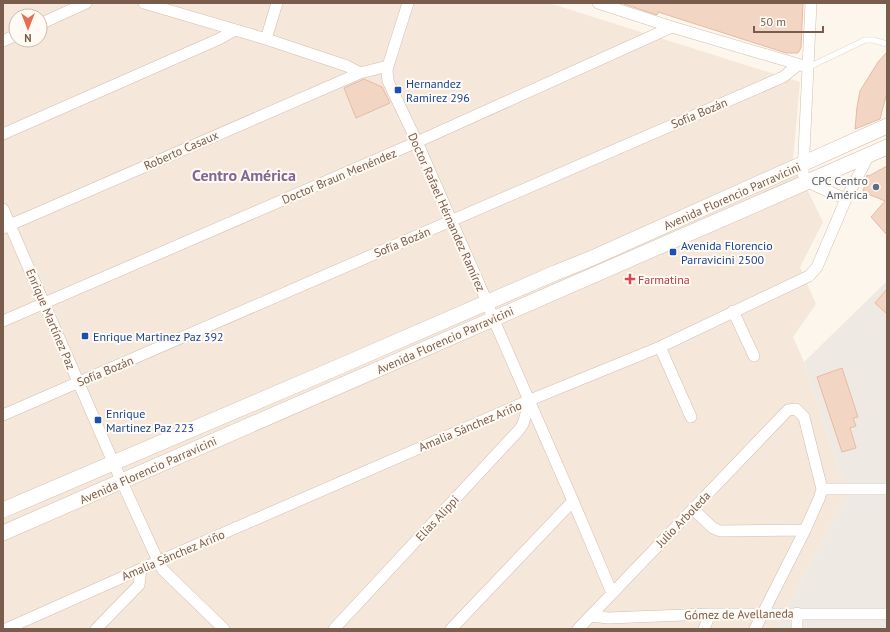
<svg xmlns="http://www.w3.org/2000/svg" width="890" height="632" viewBox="0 0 890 632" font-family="'PT Sans',sans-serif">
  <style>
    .residential { fill: #f5e8da; fill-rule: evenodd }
    .industrial { fill: #efe9e4 }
    .building { fill: #f3d5c3; stroke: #e6bba3 }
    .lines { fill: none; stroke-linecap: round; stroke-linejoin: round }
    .lane-casing { stroke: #d1beb0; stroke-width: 6 }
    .street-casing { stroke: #d1beb0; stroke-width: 12 }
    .secondary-casing { stroke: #d6c0b0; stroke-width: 16 }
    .lane { stroke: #fff; stroke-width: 5.5 }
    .street { stroke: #fff; stroke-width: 11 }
    .secondary { stroke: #fff; stroke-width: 15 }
    .transit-dot { fill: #1a4fb4; stroke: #fffaf3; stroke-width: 1.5 }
    .service-dot { fill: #5c6f8a; stroke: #fffaf3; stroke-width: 1.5 }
    .health-dot { fill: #e0444e; stroke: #fffaf3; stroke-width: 1.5 }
    .labels { text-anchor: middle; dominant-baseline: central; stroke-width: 4; stroke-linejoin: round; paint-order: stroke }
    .transit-label { font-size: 12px; fill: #164399; stroke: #fffaf3; text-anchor: start }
    .street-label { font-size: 12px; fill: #7a5c4d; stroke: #fffaf3 }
    .service-label { font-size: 12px; fill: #4e5e75; stroke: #fffaf3; text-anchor: end }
    .health-label { font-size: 12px; fill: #be3a42; stroke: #fffaf3; text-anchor: start }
    .district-label { font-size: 16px; font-weight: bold; fill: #846695; stroke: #fffaf3 }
  </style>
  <rect width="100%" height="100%" fill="#fdf6ec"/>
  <!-- residential -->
  <path class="residential" d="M3 3H549L800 82 793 160 823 222 800 267 816 304 793 337 804 362 847 496 776 628 3 629ZM16 16H40V40H16Z"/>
  <!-- industrial -->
  <path class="industrial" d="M887 281V629H716L776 628 847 496 804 362Z"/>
  <!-- building -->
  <path class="building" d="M621 3H803L801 48 798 53H786L658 12 657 15Z
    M887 52V92L880 119 855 129 857 107 860 91 878 62Z
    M364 79 382 87 390 103 356 118 344 88Z
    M887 166V235L871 217 885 201 863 192 867 175 869 176Z
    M887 289V314L875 303Z
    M842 368 858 417 853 418 856 426 850 428 856 448 842 452 817 377Z"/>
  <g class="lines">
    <!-- lane casing -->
    <g class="lane-casing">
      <path id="lane" d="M809 67 865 40H873L887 44"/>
    </g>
    <!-- street casing -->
    <g class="street-casing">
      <path id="street" d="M144 3 266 39 347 66 360 73 388 66
        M408 3 388 66 387 71 388 81 417 142 487 302 493 318 573 501 612 593
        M598 3 672 27 804 66
        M811 3 803 174 807 182 846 199
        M40 24 86 3
        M266 39 277 3
        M3 41 16 35
        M3 134 219 39 235 30
        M3 209 117 471 158 561 163 570 224 629
        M3 228 360 73
        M733 311 754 356
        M3 321 417 142 672 27
        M660 347 691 417
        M3 415 783 77 798 65
        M822 489H887
        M693 509 713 528 720 531 805 530
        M797 613V629
        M591 616 608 618 710 614H887
        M6 629 141 569 530 400 660 347 809 276 817 267 846 199 869 155
        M96 629 139 585 141 569
        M334 629 519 430 523 424 530 400
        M451 629 573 501
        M578 629 788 410 796 409 804 417 822 489 819 499 805 530 755 629
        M704 629 710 614"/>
    </g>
    <!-- secondary casing -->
    <g class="secondary-casing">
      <path id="secondary" d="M3 510 322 374 555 273 590 259 887 126
        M3 533 887 147"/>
    </g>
    <!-- lane -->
    <use href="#lane" class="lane"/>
    <!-- street -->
    <use href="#street" class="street"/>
    <!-- secondary -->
    <use href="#secondary" class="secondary"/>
  </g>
  <!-- markers -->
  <g class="transit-dot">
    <rect x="394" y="86" width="8" height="8" rx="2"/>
    <rect x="669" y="248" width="8" height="8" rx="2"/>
    <rect x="81" y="332" width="8" height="8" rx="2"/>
    <rect x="94" y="416" width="8" height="8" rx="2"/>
  </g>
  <circle class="service-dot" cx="876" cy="187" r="4"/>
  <path class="health-dot" d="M628 273h4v4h4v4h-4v4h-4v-4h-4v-4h4z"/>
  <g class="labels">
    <!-- transit labels -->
    <g class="transit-label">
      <text x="406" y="83">Hernandez<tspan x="406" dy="14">Ramirez 296</tspan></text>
      <text x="681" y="245">Avenida Florencio<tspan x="681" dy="14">Parravicini 2500</tspan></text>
      <text x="93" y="336">Enrique Martinez Paz 392</text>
      <text x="106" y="413">Enrique<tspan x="106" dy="14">Martinez Paz 223</tspan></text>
    </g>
    <!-- street labels -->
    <g class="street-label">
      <text transform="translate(699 113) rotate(-23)">Sofía Bozán</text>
      <text transform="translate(181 150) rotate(-24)">Roberto Casaux</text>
      <text transform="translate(339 176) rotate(-23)">Doctor Braun Menéndez</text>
      <text transform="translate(732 196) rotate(-24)">Avenida Florencio Parravicini</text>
      <text transform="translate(447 212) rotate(66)">Doctor Rafael Hérnandez Ramírez</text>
      <text transform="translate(402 242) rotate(-23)">Sofía Bozán</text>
      <text transform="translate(51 319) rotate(67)">Enrique Martínez Paz</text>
      <text transform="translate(445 340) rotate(-24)">Avenida Florencio Parravicini</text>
      <text transform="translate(105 371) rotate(-23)">Sofía Bozán</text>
      <text transform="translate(470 426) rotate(-23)">Amalia Sánchez Ariño</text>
      <text transform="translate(148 470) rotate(-24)">Avenida Florencio Parravicini</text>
      <text transform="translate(437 518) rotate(-47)">Elías Alippi</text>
      <text transform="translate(683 519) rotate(-46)">Julio Arboleda</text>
      <text transform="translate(173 555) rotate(-23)">Amalia Sánchez Ariño</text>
      <text transform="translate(739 614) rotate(-1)">Gómez de Avellaneda</text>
    </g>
    <!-- service labels -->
    <g class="service-label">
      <text x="868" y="180">CPC Centro<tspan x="868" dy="14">América</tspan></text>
    </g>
    <!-- health labels -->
    <g class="health-label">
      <text x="638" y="279">Farmatina</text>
    </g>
    <!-- district labels -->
    <g class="district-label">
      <text x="244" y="175">Centro América</text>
    </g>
  </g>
  <!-- border -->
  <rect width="890" height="632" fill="none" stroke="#7a5c4d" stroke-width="8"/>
  <!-- north arrow -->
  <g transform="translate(28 28) rotate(180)"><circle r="19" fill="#fffaf3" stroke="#cabbb1"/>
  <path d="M0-3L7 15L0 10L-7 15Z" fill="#e76f51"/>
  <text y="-6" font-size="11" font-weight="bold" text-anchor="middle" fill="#7a5c4d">N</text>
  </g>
  <!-- scale -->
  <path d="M754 26v6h69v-6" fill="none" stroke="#7a5c4d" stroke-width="2"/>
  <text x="760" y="26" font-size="12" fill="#7a5c4d" stroke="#fffaf3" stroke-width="3" paint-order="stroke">50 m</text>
</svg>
